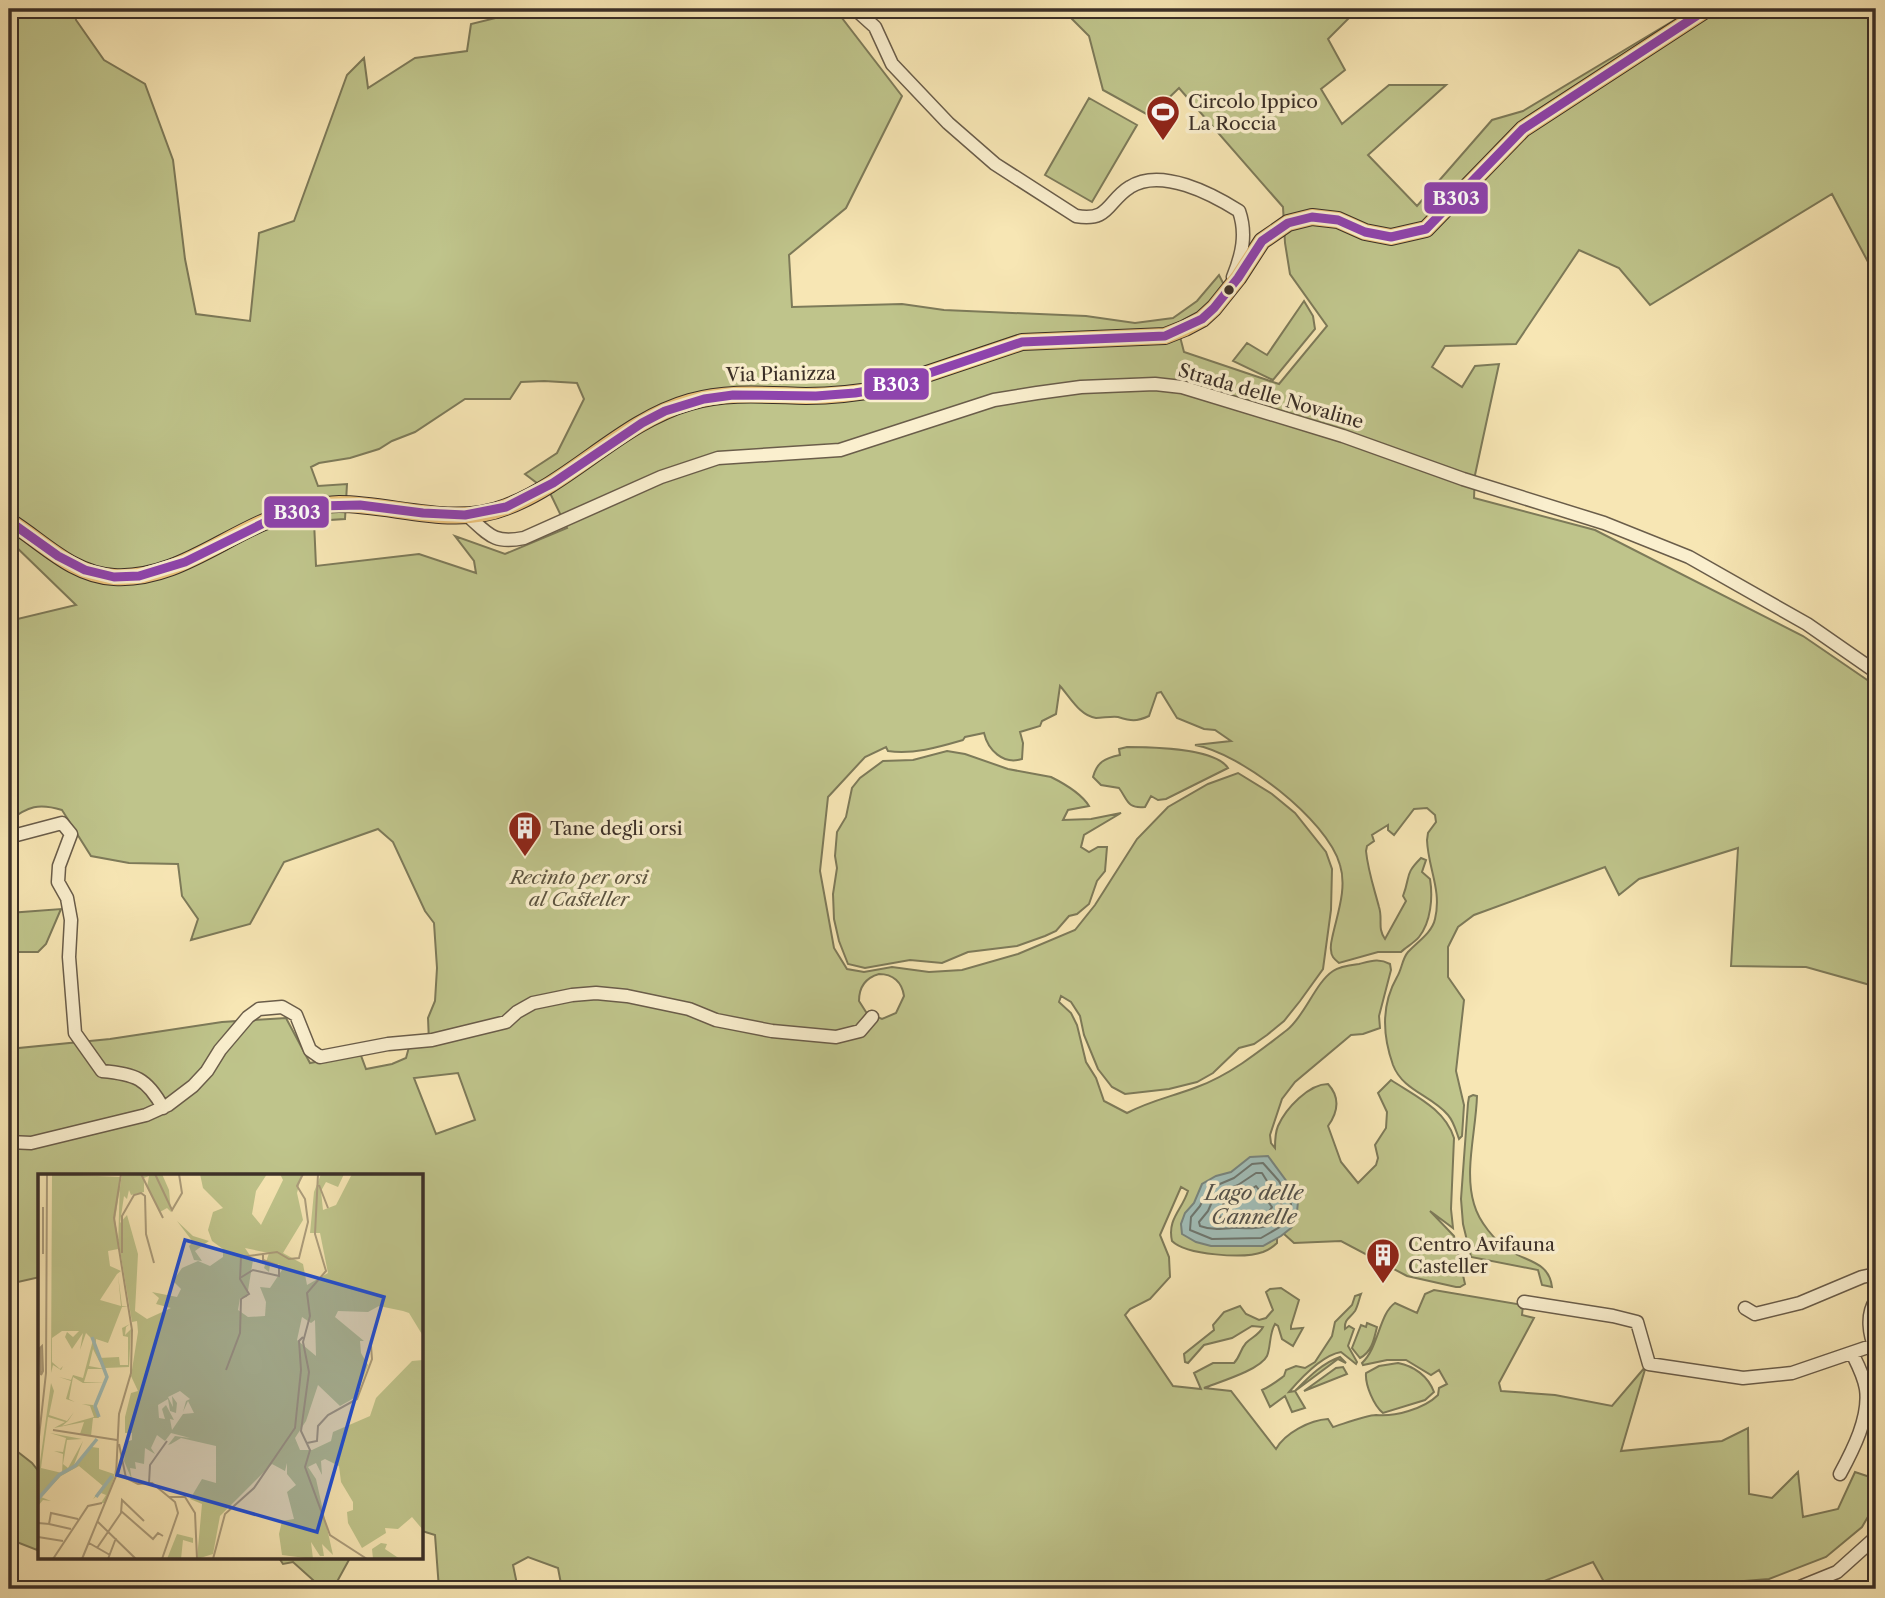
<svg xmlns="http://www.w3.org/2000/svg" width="1885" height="1598" viewBox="0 0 1885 1598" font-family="'Libre Caslon Text',serif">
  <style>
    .green { fill: #bfc48b; stroke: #7d7a59; stroke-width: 2; fill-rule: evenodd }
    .water { fill: #a1bdb7; stroke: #78847d; stroke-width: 2 }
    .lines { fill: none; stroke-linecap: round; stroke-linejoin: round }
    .shore { stroke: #6e766f; stroke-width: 2 }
    .minor-casing { stroke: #6a5d4a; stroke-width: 15 }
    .major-casing { stroke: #3b2f27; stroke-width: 18 }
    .minor { stroke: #faefce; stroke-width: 12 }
    .major { stroke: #ecc37a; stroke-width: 16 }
    .bus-1-casing { stroke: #faefce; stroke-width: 14 }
    .bus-1 { stroke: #8e44ad; stroke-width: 9 }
    .bus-dot { fill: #3b2f27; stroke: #faefce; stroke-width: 2.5 }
    .labels { text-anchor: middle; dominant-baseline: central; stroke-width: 7; stroke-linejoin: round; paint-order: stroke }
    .poi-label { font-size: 19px; fill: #3b2f27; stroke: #faefce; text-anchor: start }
    .street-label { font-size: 19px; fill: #3b2f27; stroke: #faefce }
    .park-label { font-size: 19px; font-style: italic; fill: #5c5440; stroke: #faefce }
    .water-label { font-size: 21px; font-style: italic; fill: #54524b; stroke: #faefce }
    .inset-river { fill: none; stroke: #a1bdb7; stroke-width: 3.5 }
    .inset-road { fill: none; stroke: #ac9d7c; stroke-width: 2 }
    .view { fill: #1d4ed8; fill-opacity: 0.15; stroke: #1d4ed8; stroke-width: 3.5 }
    .inset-edge { fill: none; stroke: #3b2f27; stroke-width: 3.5 }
    .line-badge { stroke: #faefce; stroke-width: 2.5 }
    .badge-label { font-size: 19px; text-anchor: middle; font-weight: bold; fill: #fff }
  </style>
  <rect width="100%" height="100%" fill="#f7e6b4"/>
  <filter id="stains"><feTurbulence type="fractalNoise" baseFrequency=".00286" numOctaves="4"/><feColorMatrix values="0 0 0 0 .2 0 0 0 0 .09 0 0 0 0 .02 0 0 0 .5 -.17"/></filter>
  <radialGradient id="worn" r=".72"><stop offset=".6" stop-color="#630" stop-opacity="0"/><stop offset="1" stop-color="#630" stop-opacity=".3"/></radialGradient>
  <!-- green -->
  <path class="green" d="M9 9H75L76 20 104 60 145 84 173 160 185 259 196 314 250 321 259 233 294 221 347 75 364 58 368 88 415 58 467 51 471 24 532 9H835L902 96 846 208 789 255 792 307 902 304 944 310 1086 316 1135 323 1173 318 1197 301 1219 275 1224 285 1210 305 1178 329 1184 352 1279 384 1327 326 1290 274 1285 243 1283 207 1179 88 1150 116 1103 90 1089 36 1062 9H1349L1351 16 1328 39 1345 70 1321 89 1342 124 1389 85H1446L1368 155 1417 206 1492 120 1523 111 1693 9H1876V277L1832 194 1650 305 1619 268 1579 250 1516 344 1445 346 1432 367 1462 387 1475 366 1499 364 1475 475 1474 498 1595 530 1803 636 1876 686V990L1870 985 1806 967 1731 966 1738 848 1639 879 1619 895 1605 867 1474 915 1458 927 1448 947V977L1464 1000 1456 1071 1464 1105 1462 1136 1459 1139C1456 1131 1454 1122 1448 1115 1431 1095 1403 1091 1393 1065 1382 1034 1381 1005 1397 977 1402 969 1402 959 1408 952 1417 942 1432 933 1435 919 1442 890 1428 868 1427 840L1428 833 1436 822 1435 815 1427 808 1414 809 1394 835 1388 830V825L1372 835 1374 841 1367 846 1366 851C1368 871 1374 888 1379 907 1383 919 1377 928 1385 939L1406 901 1403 896C1411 875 1404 875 1421 858L1426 860 1422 872 1430 879C1433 897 1431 922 1419 937 1414 943 1406 947 1401 952H1378L1339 963C1334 959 1331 956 1331 950 1330 945 1332 939 1333 934 1338 912 1347 887 1340 865 1327 819 1240 753 1195 745L1231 741 1215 730 1204 729 1177 718 1161 692 1157 693 1149 716C1136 722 1131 721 1118 717 1112 716 1103 718 1096 718 1080 716 1070 697 1060 686L1056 714 1042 721 1040 726 1020 732 1023 743 1022 759C1003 765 988 750 984 733L965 737 963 740C939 747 912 755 888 751L886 747 865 757 828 797 820 871 834 948 847 969 864 972 892 967 929 972 962 970 1018 954 1075 930 1095 905 1137 839 1168 807 1208 784 1238 773 1272 794 1295 813 1326 852 1332 869 1331 910 1323 969 1300 1001 1284 1021 1267 1035 1254 1044 1239 1048 1213 1073 1197 1082 1169 1089 1125 1094 1112 1087 1098 1069 1084 1035 1080 1016 1071 1002 1061 996 1059 1002 1071 1013 1077 1025 1086 1062 1096 1078 1104 1101 1127 1113C1152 1100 1171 1097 1197 1087 1230 1075 1260 1051 1287 1030 1305 1016 1315 983 1333 971 1340 966 1351 965 1359 964 1371 961 1379 958 1390 964L1391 970 1379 1016 1380 1028 1363 1034 1351 1035 1295 1082 1282 1099 1270 1135 1271 1143 1275 1148C1275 1140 1275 1133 1278 1126 1286 1108 1309 1084 1328 1084 1340 1097 1338 1112 1328 1126L1341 1162 1358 1183 1376 1165 1378 1158 1375 1145 1386 1128 1387 1112 1378 1093 1391 1080C1415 1096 1445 1109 1454 1138L1451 1209 1453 1228 1430 1211 1454 1236 1465 1284 1460 1287H1456L1407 1276 1341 1241 1294 1243 1284 1234 1294 1213 1277 1238V1243C1273 1247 1268 1250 1263 1252 1244 1259 1186 1255 1172 1241 1167 1219 1182 1210 1188 1191L1181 1187 1160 1235 1169 1257 1170 1277 1150 1299 1130 1309 1125 1315 1173 1386 1201 1389 1194 1373 1213 1363H1234C1240 1357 1240 1350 1246 1343 1252 1337 1259 1335 1263 1327L1252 1326 1232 1338 1204 1345 1188 1363 1185 1362 1184 1354 1214 1330 1213 1325 1224 1312 1240 1306 1246 1314 1259 1320 1266 1318 1273 1310 1266 1292 1270 1289 1281 1288 1299 1300 1291 1326V1329L1303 1328 1293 1346 1282 1339 1278 1326 1275 1324C1269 1334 1271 1346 1267 1356 1260 1370 1219 1382 1204 1388L1231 1391 1276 1449C1285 1433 1310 1420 1328 1419L1333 1427C1343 1424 1367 1415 1376 1415 1394 1417 1424 1409 1438 1395L1439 1388 1447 1384 1439 1370 1431 1375 1406 1360H1387L1363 1365 1362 1363C1379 1347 1379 1314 1395 1303L1417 1313 1425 1294 1434 1290 1523 1305 1522 1315 1534 1318 1499 1383 1501 1391 1555 1395 1612 1406 1646 1366 1621 1451 1722 1441 1748 1428 1749 1494 1772 1498 1798 1472 1803 1517 1838 1509 1855 1472 1876 1479V1503L1862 1527 1826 1557 1769 1579 1719 1583 1689 1589H1608L1593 1562 1544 1581 1546 1589H562L558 1568 528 1557 513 1565 518 1589H439L435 1535 422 1531V1176H40V1277L9 1284V1049L110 1039 222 1022 286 1018 310 1063 360 1053 366 1069 392 1064 406 1058 409 1047 429 1042 428 1018 435 1001 437 968 434 923 425 911 393 842 378 829 284 862 250 924 191 940 198 919 182 896 178 864 129 863 91 856 62 810C39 803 28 806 9 821V621L76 605 9 540ZM544 381 577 383 584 399 557 453 525 474 550 493 567 528 505 554 455 536 474 561 476 573 419 554 316 566 314 521 345 519 347 484 318 486 311 467 319 463 350 458 379 449 392 441 415 432 465 399H510L521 382ZM879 974C893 974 902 982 904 996L896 1013 882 1019 866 1012 859 1001C859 987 865 978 879 974ZM458 1073 475 1120 436 1134 414 1078Z
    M1089 98 1137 125 1092 202 1045 175Z
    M1304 301 1313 316 1315 329 1273 380 1233 361 1247 343 1267 355Z
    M1127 747C1150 747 1215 748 1228 768L1166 799 1158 800 1151 796 1145 807C1127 809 1128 800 1119 788L1101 785 1093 777C1097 762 1105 758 1120 755L1119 749Z
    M947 751 965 754 1008 769 1051 777C1065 784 1081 793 1089 806L1068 810 1063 820 1091 819 1121 813 1084 835 1081 847 1089 852 1098 847H1107L1105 871 1097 881 1089 904 1077 914 1069 916 1056 931 1045 936 1017 946 968 952 942 963 910 960 865 968 848 964 839 941 834 919 833 894 837 868 835 856 837 832 846 817 852 788 860 778 883 761 913 760Z
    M61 909 46 944 38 952H9V913Z
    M1473 1095 1477 1096C1476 1131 1464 1171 1474 1204 1479 1222 1495 1241 1510 1251 1528 1262 1549 1262 1552 1287L1542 1285 1538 1270 1471 1257 1463 1224 1461 1199 1468 1103 1469 1097Z
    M1361 1294C1359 1299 1358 1306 1355 1311 1350 1318 1344 1319 1345 1329L1349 1326 1354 1329 1348 1346 1357 1362 1356 1364 1341 1352C1323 1355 1301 1378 1289 1392L1295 1391C1308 1378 1322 1363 1340 1357L1346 1363 1338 1359 1295 1391 1305 1408 1292 1412 1285 1396 1270 1407 1262 1390C1271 1386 1276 1382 1284 1376L1286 1370 1296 1366 1305 1368 1315 1362 1332 1336 1335 1322 1352 1305 1355 1296Z
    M1367 1323 1377 1327C1374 1339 1372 1352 1360 1358L1352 1348 1361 1325 1366 1327Z
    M1398 1363C1414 1366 1428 1376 1434 1392L1425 1400 1383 1413C1374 1406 1365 1385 1366 1373L1379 1366Z
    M1343 1367 1347 1374 1304 1391 1336 1368Z
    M9 1445 32 1463 40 1473V1540L37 1550 9 1539Z
    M279 1558H350L333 1589H323L293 1562 283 1564Z"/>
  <!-- water -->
  <path class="water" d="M1268 1156 1293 1190 1298 1202 1296 1221 1291 1228 1281 1236 1263 1246H1211L1196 1242 1182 1234 1181 1224 1185 1213 1194 1203 1202 1184 1216 1176 1231 1172 1250 1157Z"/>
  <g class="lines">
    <!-- shore -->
    <path class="shore" d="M1263 1163 1279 1181 1291 1204 1289 1217 1285 1224 1261 1238 1212 1239 1190 1230 1191 1217 1200 1206 1208 1189 1234 1178 1252 1164Z
      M1256 1173H1262L1283 1207C1277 1232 1253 1228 1232 1228 1220 1229 1211 1230 1200 1226L1199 1222 1208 1211 1215 1195 1238 1185Z
      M1256 1186 1272 1207C1265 1222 1233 1220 1219 1217L1224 1202 1241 1196Z"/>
    <!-- minor casing -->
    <g class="minor-casing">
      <path id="minor" d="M855 9 875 27 892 64 948 123 995 164 1076 216C1110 222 1107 201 1130 187 1161 167 1212 194 1239 211 1247 234 1242 255 1233 277
        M468 516C489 535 494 544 524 538L661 477 718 458 840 450 994 400 1037 393 1081 387 1155 384 1182 387 1343 436 1463 479 1604 523 1689 557 1807 624 1876 672
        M9 837 62 823 71 834 59 866 58 882 67 898 71 920 69 957 75 1033 102 1071C135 1074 147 1078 163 1108
        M9 1142 31 1143 146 1115 168 1105 193 1086 207 1071 220 1050 248 1017 259 1009 282 1007 296 1015 310 1050 320 1057 388 1044 432 1040 506 1022 517 1012 533 1003 572 995 596 993 627 996 689 1009 716 1020 772 1031 836 1037 860 1031 872 1017
        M1876 1300C1866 1314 1869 1335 1876 1350
        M1524 1302 1613 1316 1637 1322 1649 1364 1743 1378 1792 1373 1874 1345
        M1745 1308 1755 1314 1800 1303 1862 1277 1876 1274
        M1840 1474C1853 1450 1870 1417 1866 1389 1864 1376 1858 1365 1852 1353
        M1795 1589 1837 1572 1876 1537"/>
    </g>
    <!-- major casing -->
    <g class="major-casing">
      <path id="major" d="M9 521C43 542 72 575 114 577 182 581 234 525 297 511 310 508 325 504 339 504 394 504 453 528 506 507 572 482 622 421 690 402 728 391 766 395 806 396 832 396 859 393 885 388L1022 342 1165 336 1185 328 1202 319 1214 308 1238 278 1262 241 1288 223 1312 217 1338 220 1365 232 1391 237 1426 229 1523 129 1707 9"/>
    </g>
    <!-- minor -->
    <use href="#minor" class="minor"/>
    <!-- major -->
    <use href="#major" class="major"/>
    <!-- bus-1 casing -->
    <g class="bus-1-casing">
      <path id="bus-1" d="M9 521 58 556 85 570 114 577 139 576 185 562 274 518 318 506 360 505 423 513 465 515 506 507 553 483 642 423 665 411 704 399 733 395 816 396 855 393 885 388 1022 342 1165 336 1202 319 1214 308 1238 278 1262 241 1288 223 1312 217 1338 220 1365 232 1391 237 1426 229 1523 129 1707 9"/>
    </g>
    <!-- bus-1 -->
    <use href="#bus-1" class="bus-1"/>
  </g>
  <!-- icons -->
  <defs>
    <g id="stadium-pin" transform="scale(1.75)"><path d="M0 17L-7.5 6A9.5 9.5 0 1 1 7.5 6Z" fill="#8f2418" stroke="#faefce"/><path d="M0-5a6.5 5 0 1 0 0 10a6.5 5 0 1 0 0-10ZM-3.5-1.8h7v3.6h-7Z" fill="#fff"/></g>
    <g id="building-pin" transform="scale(1.75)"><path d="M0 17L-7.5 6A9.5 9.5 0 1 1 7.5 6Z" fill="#8f2418" stroke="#faefce"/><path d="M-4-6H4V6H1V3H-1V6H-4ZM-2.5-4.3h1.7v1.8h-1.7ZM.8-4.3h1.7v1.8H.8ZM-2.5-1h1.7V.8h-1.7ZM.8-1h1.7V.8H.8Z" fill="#fff"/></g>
  </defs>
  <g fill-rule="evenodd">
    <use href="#stadium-pin" x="1163" y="112"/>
    <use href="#building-pin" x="525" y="828"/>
    <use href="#building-pin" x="1383" y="1255"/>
  </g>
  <!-- markers -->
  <circle class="bus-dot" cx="1229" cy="290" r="6"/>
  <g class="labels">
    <!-- poi labels -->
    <g class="poi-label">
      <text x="1188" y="101">Circolo Ippico<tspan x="1188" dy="22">La Roccia</tspan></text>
      <text x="550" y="828">Tane degli orsi</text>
      <text x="1408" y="1244">Centro Avifauna<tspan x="1408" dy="22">Casteller</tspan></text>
    </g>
    <!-- street labels -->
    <g class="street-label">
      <text transform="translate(781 374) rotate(-1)">Via Pianizza</text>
      <text transform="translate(1271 396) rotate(16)">Strada delle Novaline</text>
    </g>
    <!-- park labels -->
    <g class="park-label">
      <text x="579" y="877">Recinto per orsi<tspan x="579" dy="22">al Casteller</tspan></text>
    </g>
    <!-- water labels -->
    <g class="water-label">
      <text x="1254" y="1192">Lago delle<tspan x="1254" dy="24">Cannelle</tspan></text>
    </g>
  </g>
  <!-- overview -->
  <g transform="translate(38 1174)">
    <rect width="385" height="385" fill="#f7e6b4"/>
    <path d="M14 0 82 3 80 75 70 77 72 92 83 97 79 100 62 126 83 132 80 101 84 132 91 133H84L70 169 58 165V175L61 184 81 183 82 191H90V163L85 162 84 154 92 150 88 153 87 161 93 155 91 193 67 194 61 187 55 175 51 192 67 195H50L46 208H68L45 209 35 203 31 225 37 228 28 225 33 207 21 203 33 206 35 201 45 204 55 166 48 159 42 176 45 159 34 175 27 163 29 158 35 163 41 157H24L14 164V188L22 195 25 192 23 196 15 191 13 199ZM84 0H124L131 16 133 38 129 34 122 38 109 13 111 2 106 4V18L93 21 91 16 89 25 86 22 82 49 89 41 100 80 97 137 109 145 133 134 118 130 121 124 114 118 139 123 143 115 135 107 144 94 160 87 172 92 185 83V75L174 67 170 56 175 38 185 34 165 14 162 0H229L218 17 214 40 223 51 245 6 242 0H264L259 19 265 46 245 79 265 90 269 111 290 99 282 59H272L276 18 283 0H306L300 13 288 8 283 17 285 36 298 31 314 0H385V162L371 139 365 137 341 132 330 138 300 137 297 143 326 167H322L323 179 330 191 318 223 302 232 280 211 268 247 257 264 262 276H274L293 267 295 258 332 242 338 224 374 187 385 186V356L374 343 360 355 347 354 348 359 324 374 310 349 309 338 315 336V328L303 308 301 292 287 285 283 287 284 301 278 289 270 293 278 305 295 381 284 370 286 382H282L273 368 275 385 244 381 241 360 244 347 256 345 249 318 258 311 249 300V289L247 297 234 290 182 342 175 380 159 385 164 330 152 325 164 305 178 309V272L143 264 133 270 130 271 137 262 152 264 133 259 127 267 119 261 113 274 117 280 107 274 106 290 97 288 98 295 92 294 94 306 86 287 88 268 94 266V259H87V243L93 219 100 217 93 202 100 158 99 147 94 148 77 46ZM207 74 231 79 226 94 231 98 232 91 241 90 244 96 232 114 222 113 228 128 227 142 210 143 200 136 202 124 209 123 215 86ZM264 143 273 149 277 146 278 182 259 166ZM142 217 152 225 148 227 145 238 150 227 156 239 145 240 134 256 132 245 136 246 128 231 124 235 127 245 121 244 120 231 130 225 132 237 138 239 139 229 134 222 135 233 130 223ZM139 47 155 62 171 67 157 77 164 87 156 86 151 72 155 68ZM13 209 16 217 11 241 29 247 36 238 30 247 24 252 56 243 52 232 44 230 55 231 61 244H55L53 262 42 260 46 248 16 254 27 248 10 243 3 294 24 299 25 280 16 277 25 278 28 264 12 259 44 265 29 266 25 290 30 294 45 267 36 291 56 269 54 273 61 274V295L76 300 78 291 76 304 67 329H63L68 321 63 319 55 325 65 312 41 292 23 302 3 323 13 327 5 326 0 332V302ZM139 360 155 364V369L145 366 143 385H129ZM343 369 349 370 347 375 362 385H335L334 375Z" fill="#bfc48b" fill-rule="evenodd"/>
    <path class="inset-river" d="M54 163 69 203 57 232 61 243M58 323 74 302M0 325 21 301 37 292 59 265"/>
    <path class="inset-road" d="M103 0 125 44M117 0 134 36 144 19 141 0M280 0 277 60 288 97 269 119 272 142 265 168 271 198 263 257 272 276 267 293 292 361 329 385M281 11 290 34M84 79V42L96 21 103 19 107 22 108 60 116 89M5 80V33M202 104 215 96 241 102V92L225 86V81M4 172 5 197 3 201 2 174ZM188 196 202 159 203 125 211 120 202 105 203 83 239 78 251 85 261 84 270 48 267 25 259 12 265 0M15 256 79 266M269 269 279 267 280 252 290 241 319 225 334 185 333 172M81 270 88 304 100 310 114 309 137 328 140 339 124 385M0 272 8 199 9 0M111 309 112 291 129 267M131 323H147L157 339 159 385M83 337 115 365 120 359 125 362M60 348 98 385M0 349 11 350 13 339 40 345M11 350 33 355M0 363 25 367M51 369 72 381M59 374 83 339 84 326 106 347M15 385 50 332 64 329M44 385 78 302 81 240 93 199 94 156 76 44 83 0M70 385 78 364M175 385 187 340 216 314 257 254 263 196 261 167 265 163"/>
    <path class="view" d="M147 66 346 123 279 358 79 301Z"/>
    <rect width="385" height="385" class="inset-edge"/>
  </g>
  <g class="line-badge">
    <rect x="1423" y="181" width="66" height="34" rx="7" fill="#8e44ad"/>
    <rect x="863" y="367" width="67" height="34" rx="7" fill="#8e44ad"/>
    <rect x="263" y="495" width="67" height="34" rx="7" fill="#8e44ad"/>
  </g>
  <g class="badge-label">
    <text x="1456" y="205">B303</text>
    <text x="896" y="391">B303</text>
    <text x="297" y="519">B303</text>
  </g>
  <!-- margin -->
  <rect width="1885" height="1598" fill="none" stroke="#f7e6b4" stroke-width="35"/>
  <rect x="10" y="10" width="1864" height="1577" fill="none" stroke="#3b2f27" stroke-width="3.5"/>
  <rect x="18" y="18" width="1850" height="1563" fill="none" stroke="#3b2f27" stroke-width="2"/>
  <rect width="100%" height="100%" filter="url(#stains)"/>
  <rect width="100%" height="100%" fill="url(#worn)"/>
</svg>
